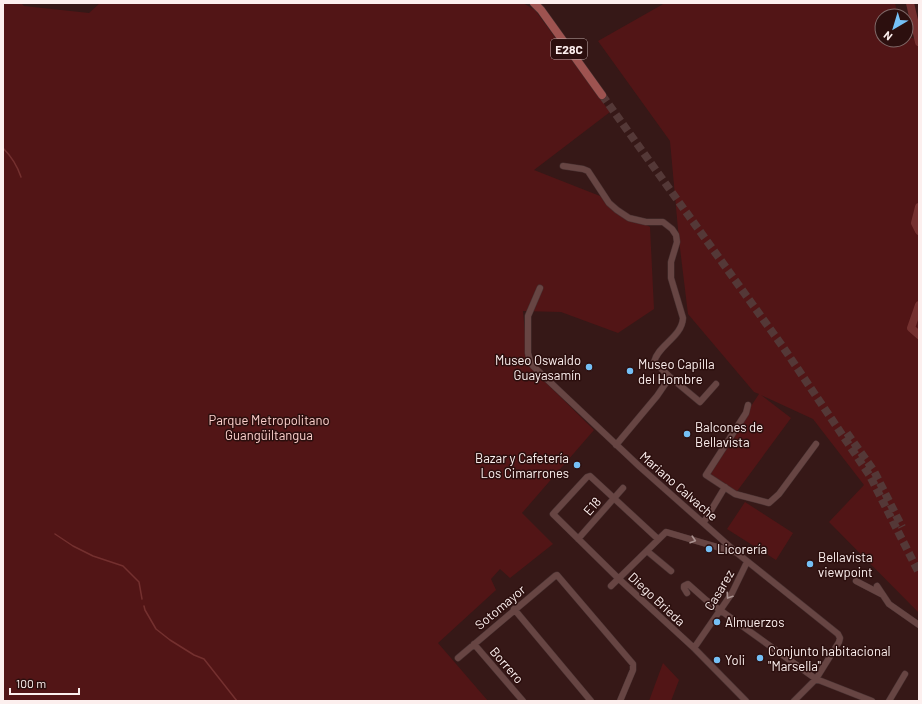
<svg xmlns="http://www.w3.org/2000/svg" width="922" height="704" viewBox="0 0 922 704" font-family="Barlow,sans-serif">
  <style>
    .green { fill: #521516 }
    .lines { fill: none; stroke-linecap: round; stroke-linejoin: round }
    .stream { stroke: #74302f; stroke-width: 1.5 }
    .river { stroke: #74302f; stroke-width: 8 }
    .major-tunnel { stroke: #543837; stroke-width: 8; stroke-dasharray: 8 4; stroke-linecap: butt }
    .minor-casing { stroke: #493232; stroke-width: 7 }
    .major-casing { stroke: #493232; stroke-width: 9 }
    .minor { stroke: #674543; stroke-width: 6 }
    .major { stroke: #9e5350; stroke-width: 8 }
    .oneway { stroke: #aa9290 }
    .poi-dot { fill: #75c0f6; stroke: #2c0f0e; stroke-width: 1.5 }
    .labels { text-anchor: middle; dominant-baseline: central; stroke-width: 3; stroke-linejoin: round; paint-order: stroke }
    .shield { fill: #2c0f0e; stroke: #beacab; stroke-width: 1 }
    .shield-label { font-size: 12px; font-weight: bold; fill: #fcefee }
    .poi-label { font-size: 13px; fill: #fcefee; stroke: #2c0f0e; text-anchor: start }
    .park-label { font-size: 13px; fill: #fbcfcb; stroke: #2c0f0e }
    .street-label { font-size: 13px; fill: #fcefee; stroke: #2c0f0e }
  </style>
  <rect width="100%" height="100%" fill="#361817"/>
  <!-- green -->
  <path class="green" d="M3 3H21L24 6 89 13 100 3H523L535 10 610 112 534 170 600 196 650 227 654 309 618 333 561 312 523 311 528 365 594 430 522 513 553 544 510 578 500 569 491 579 496 590 438 643 488 701H3Z
    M665 3H895L898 16H882V40H906V36L919 40V613L829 522 864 485 813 419 761 395 791 418 735 494 706 474 759 394 754 392 688 314 679 240 670 141 598 41Z
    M745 502 793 533 776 560 727 529Z
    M663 663 679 680 671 701H649Z"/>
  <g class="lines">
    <!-- stream -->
    <path class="stream" d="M3 148C12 157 17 165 21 177
      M55 534 73 546 93 556 123 566 139 582 142 599
      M144 606 145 610 156 629 170 640 194 655 204 659 237 701"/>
    <!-- river -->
    <path class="river" d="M910 3 919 42
      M919 207 915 223 919 231
      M919 305 911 328 919 335"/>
    <!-- major-tunnel -->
    <path class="major-tunnel" d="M602 95 783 347 870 476 919 573
      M847 433 874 471 902 527"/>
    <!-- minor casing -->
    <g class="minor-casing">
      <path id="minor" d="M563 166 583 169 588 171 609 203 617 210 629 218 646 222H663L672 229 676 235 677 242 671 262V278L683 318C682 337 658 345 654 362L670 377 700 402 716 384
        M540 288 528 316V353L530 361 533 366 640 467 737 553 838 634 840 638 839 642 816 679 794 701
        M748 405 746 413 706 475 735 494 769 503 779 494 816 444
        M616 445 657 396 670 377
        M704 522 725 487
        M578 539 623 488
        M658 539 590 476 587 477 553 514 619 579 694 648 746 701
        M647 551 671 571
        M856 581 883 595
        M611 586 666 532 734 552
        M877 586 889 604 919 625
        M687 593 684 588V586L688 584 706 600 816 679 872 701
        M514 609 591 701
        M474 644 523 701
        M694 648 732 593 747 562
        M458 658 555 576 557 575 633 664V670L620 701
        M889 701 905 674"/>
    </g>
    <!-- major casing -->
    <g class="major-casing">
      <path id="major" d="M534 3 541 10 602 95"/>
    </g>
    <!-- minor -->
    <use href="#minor" class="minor"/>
    <!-- major -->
    <use href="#major" class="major"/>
  </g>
  <!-- one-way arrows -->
  <defs><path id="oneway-chevron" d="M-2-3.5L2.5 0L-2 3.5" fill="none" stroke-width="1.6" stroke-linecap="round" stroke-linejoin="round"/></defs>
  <g class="oneway">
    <use href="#oneway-chevron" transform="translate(693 540) rotate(17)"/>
    <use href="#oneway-chevron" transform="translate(729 596) rotate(124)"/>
  </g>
  <!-- markers -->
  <g class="poi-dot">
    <circle cx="589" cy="367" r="4"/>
    <circle cx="630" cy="371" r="4"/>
    <circle cx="687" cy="434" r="4"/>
    <circle cx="577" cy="465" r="4"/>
    <circle cx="709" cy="549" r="4"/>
    <circle cx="810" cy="564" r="4"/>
    <circle cx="717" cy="622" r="4"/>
    <circle cx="760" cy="658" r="4"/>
    <circle cx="717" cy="660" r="4"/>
  </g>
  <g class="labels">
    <!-- shield labels -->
    <rect class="shield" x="551" y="39" width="36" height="20" rx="3"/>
    <g class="shield-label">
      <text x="569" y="49">E28C</text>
    </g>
    <!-- poi labels -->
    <g class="poi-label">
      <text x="581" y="360" text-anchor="end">Museo Oswaldo<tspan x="581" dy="15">Guayasamín</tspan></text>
      <text x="638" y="364">Museo Capilla<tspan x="638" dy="15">del Hombre</tspan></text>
      <text x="695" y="427">Balcones de<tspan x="695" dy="15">Bellavista</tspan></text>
      <text x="569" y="458" text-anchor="end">Bazar y Cafetería<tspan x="569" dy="15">Los Cimarrones</tspan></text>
      <text x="717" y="549">Licorería</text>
      <text x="818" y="557">Bellavista<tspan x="818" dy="15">viewpoint</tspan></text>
      <text x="725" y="622">Almuerzos</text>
      <text x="768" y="651">Conjunto habitacional<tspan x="768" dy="15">"Marsella"</tspan></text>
      <text x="725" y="660">Yoli</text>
    </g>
    <!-- park labels -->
    <g class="park-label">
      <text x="269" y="420">Parque Metropolitano<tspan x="269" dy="15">Guangüiltangua</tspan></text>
    </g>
    <!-- street labels -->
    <g class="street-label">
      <text transform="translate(679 486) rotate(41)">Mariano Calvache</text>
      <text transform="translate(592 506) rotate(-49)">E18</text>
      <text transform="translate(719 590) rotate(-59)">Casarez</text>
      <text transform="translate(657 599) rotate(43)">Diego Brieda</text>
      <text transform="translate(500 607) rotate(-40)">Sotomayor</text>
      <text transform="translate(507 665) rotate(49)">Borrero</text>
    </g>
  </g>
  <!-- border -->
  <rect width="922" height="704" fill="none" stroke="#fcefee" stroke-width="8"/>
  <!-- north arrow -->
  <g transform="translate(894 28) rotate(218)"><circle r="19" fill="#2c0f0e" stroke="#7f6968"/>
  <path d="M0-3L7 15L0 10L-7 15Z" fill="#75c0f6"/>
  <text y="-6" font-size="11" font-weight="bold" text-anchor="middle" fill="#fcefee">N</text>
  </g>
  <!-- scale -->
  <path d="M10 688v6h69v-6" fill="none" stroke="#fcefee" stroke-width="2"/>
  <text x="16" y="688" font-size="12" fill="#fcefee" stroke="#2c0f0e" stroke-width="3" paint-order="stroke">100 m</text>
</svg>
